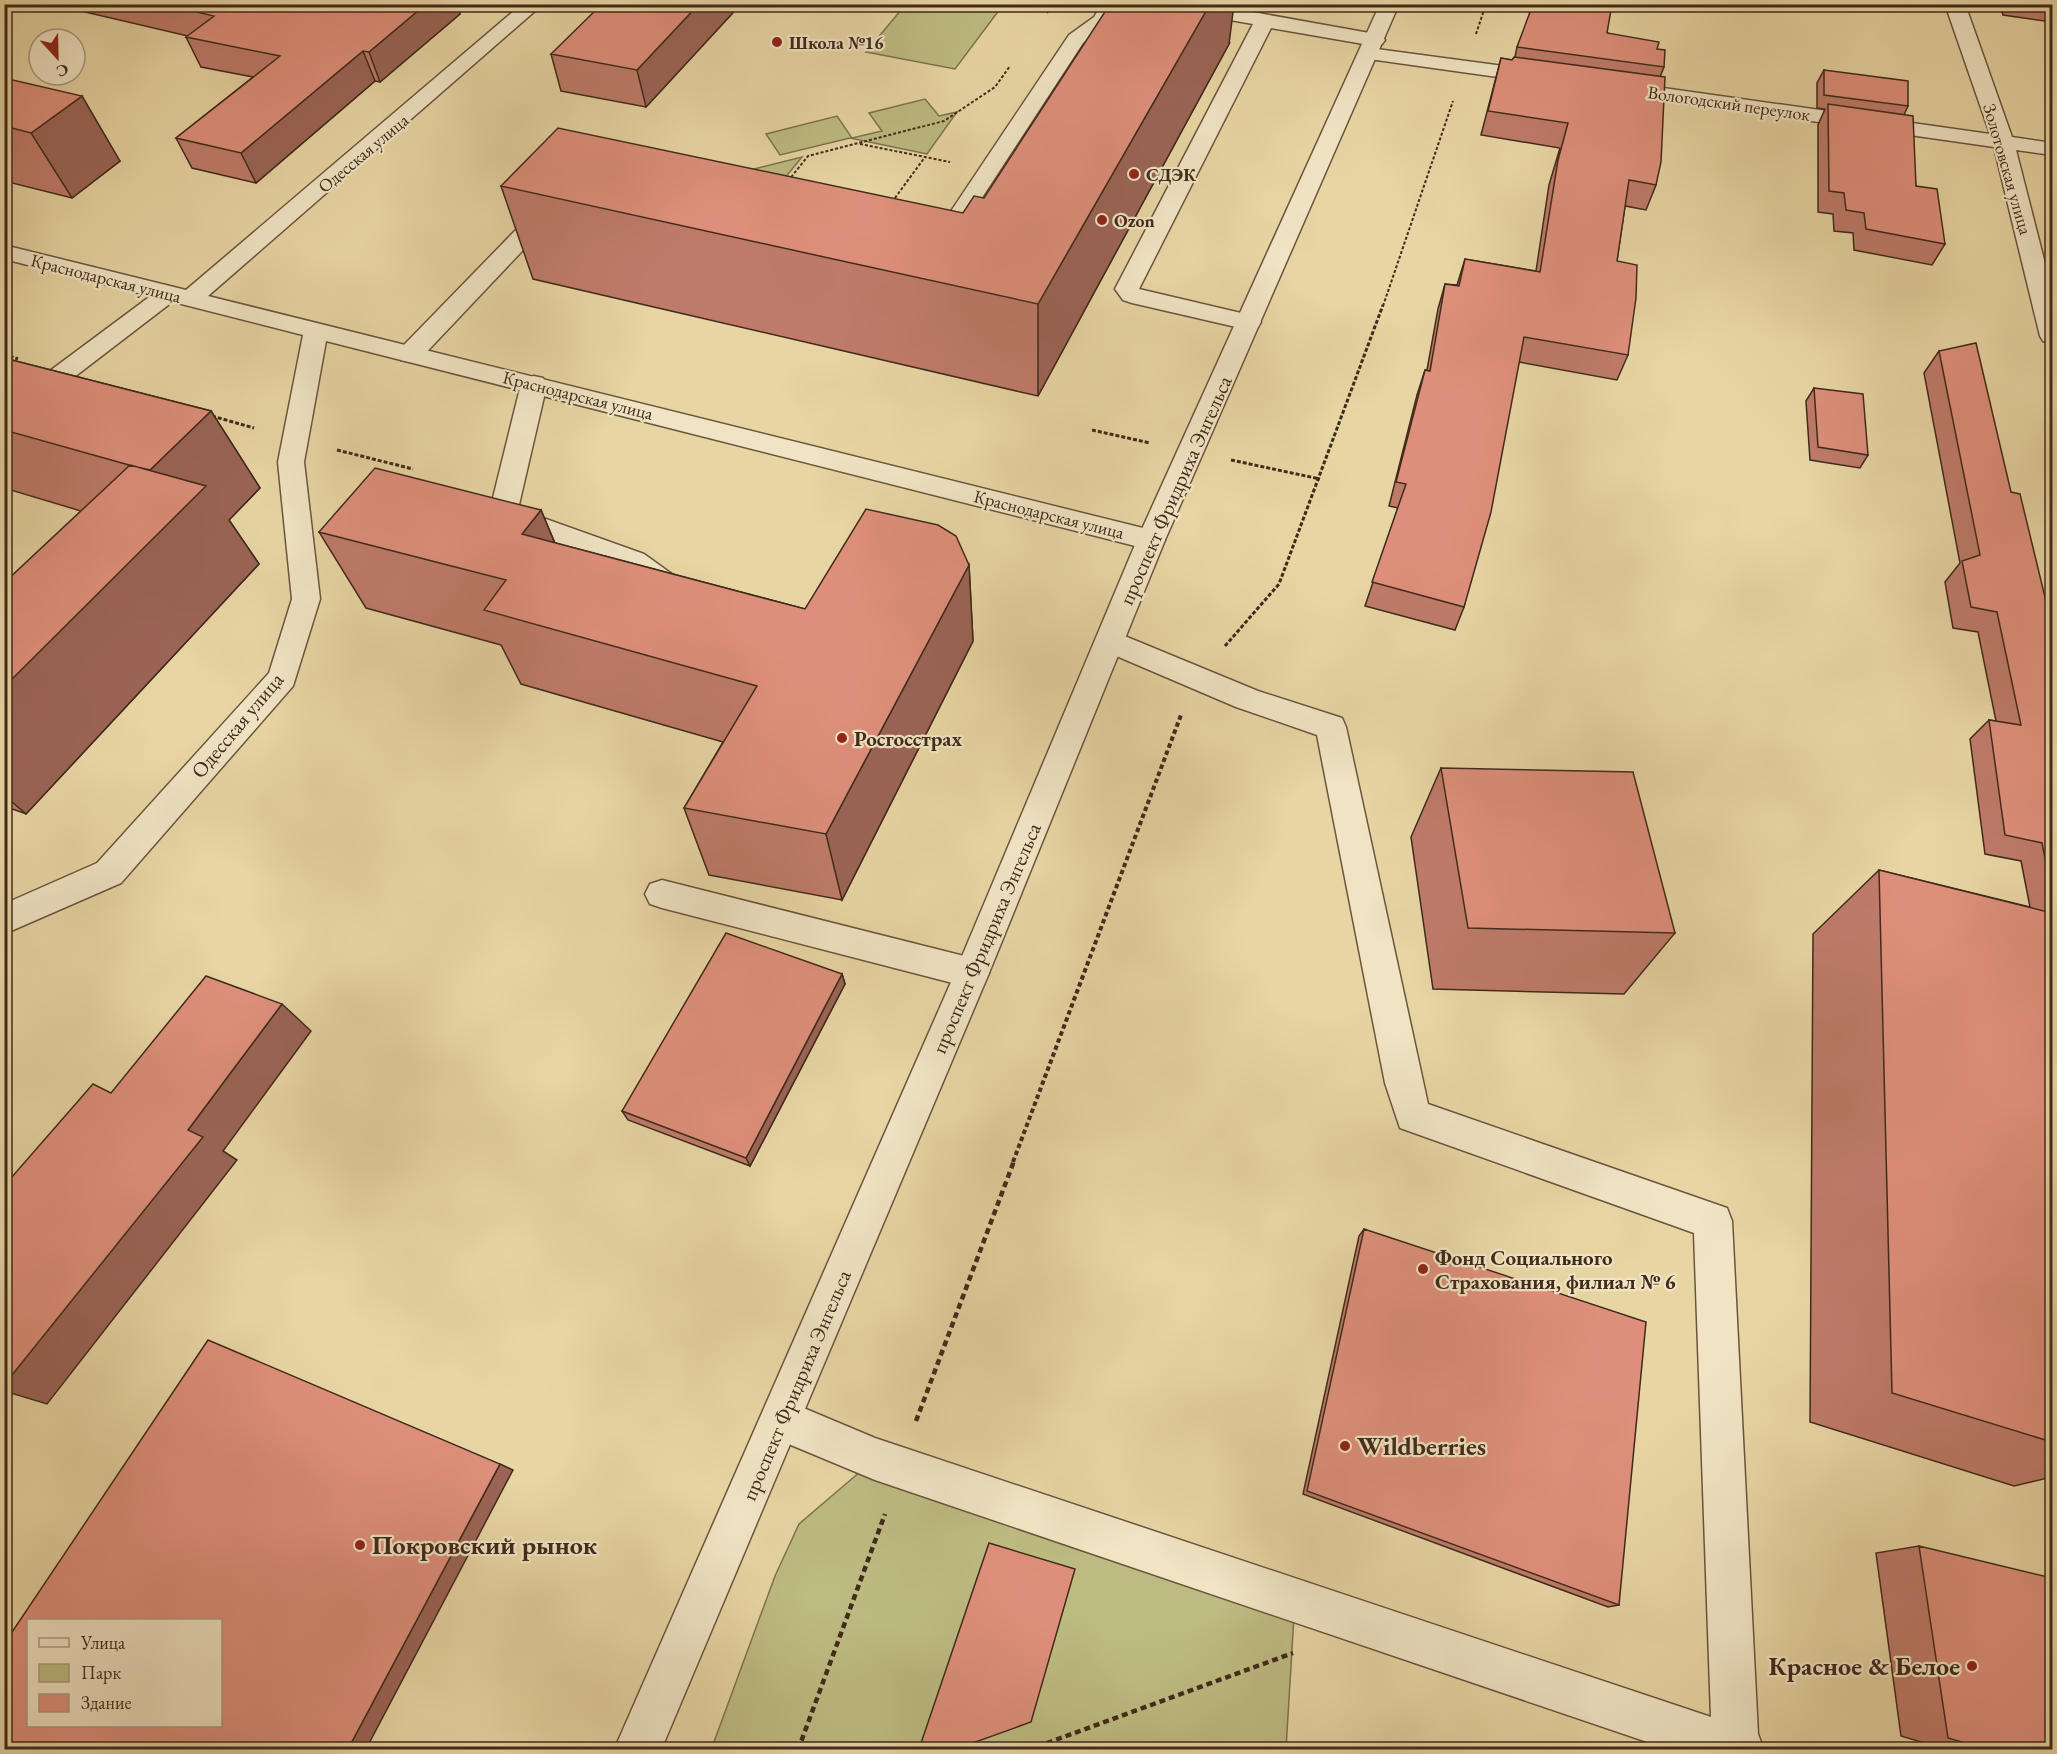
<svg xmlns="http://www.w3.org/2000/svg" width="2057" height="1754" viewBox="0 0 2057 1754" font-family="'EB Garamond',serif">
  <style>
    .green { fill: #bdbb81; stroke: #7e724e; stroke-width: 1.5 }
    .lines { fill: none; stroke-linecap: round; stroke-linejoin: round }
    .service-casing { stroke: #6a553d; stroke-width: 3 }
    .minor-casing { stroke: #6a553d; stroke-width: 3 }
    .tertiary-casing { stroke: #6a553d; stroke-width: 3 }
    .path-far3 { stroke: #402a1b; stroke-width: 2; stroke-dasharray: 3 2; stroke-linecap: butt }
    .path-far2 { stroke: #402a1b; stroke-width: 3; stroke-dasharray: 4 2; stroke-linecap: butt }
    .path-far1 { stroke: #402a1b; stroke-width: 4; stroke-dasharray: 4.5 3; stroke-linecap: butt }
    .path { stroke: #402a1b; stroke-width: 4.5; stroke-dasharray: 6 4; stroke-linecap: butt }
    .service { fill: #f0e4c4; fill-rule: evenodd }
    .minor { fill: #f0e4c4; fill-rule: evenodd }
    .tertiary { fill: #f0e4c4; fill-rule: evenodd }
    .wall { fill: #bf7b6a; stroke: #402a1b; stroke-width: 1.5 }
    .shaded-wall { fill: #9b6456; stroke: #402a1b; stroke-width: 1.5 }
    .building { fill: #de8f7b; stroke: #402a1b; stroke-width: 1.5; fill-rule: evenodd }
    .poi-dot { fill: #8f2418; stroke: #f0e4c4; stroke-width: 2 }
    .labels { text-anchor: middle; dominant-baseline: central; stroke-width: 4.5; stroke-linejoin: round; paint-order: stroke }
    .far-poi-label { font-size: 18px; font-weight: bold; fill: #402a1b; stroke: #f0e4c4; text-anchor: start }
    .far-street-label { font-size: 18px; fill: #402a1b; stroke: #f0e4c4 }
    .street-label { font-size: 21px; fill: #402a1b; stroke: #f0e4c4 }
    .poi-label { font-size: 21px; font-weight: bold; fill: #402a1b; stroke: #f0e4c4; text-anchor: start }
    .near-poi-label { font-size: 26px; font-weight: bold; fill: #402a1b; stroke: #f0e4c4; text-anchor: start }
  </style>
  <rect width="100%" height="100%" fill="#e8d5a4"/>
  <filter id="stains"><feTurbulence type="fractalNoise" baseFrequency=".00333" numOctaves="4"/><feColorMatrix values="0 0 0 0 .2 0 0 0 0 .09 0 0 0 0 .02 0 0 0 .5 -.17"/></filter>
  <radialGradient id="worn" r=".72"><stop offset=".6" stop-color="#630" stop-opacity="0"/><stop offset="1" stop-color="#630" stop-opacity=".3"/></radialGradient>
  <!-- green -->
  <path class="green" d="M906 4H998L1003 5 955 69 866 52Z
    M925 99 939 116 957 112 927 154 850 138 780 155 766 134 837 116 852 138 882 131 869 113Z
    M802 157 770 196 702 182Z
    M875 1459 1295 1599 1286 1749 711 1750 775 1576 799 1524Z"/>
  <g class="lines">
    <!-- service casing -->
    <g class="service-casing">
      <path id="service" d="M1102 4H1121L1108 25 1083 43 953 242 940 252H924L920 247 937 232 1069 35 1094 17Z
        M1163 4H1208L1375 34 1382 36 1385 40 1382 44 1375 46 1271 28 1139 289 1258 317 1261 322 1258 327 1249 330 1132 303 1123 300 1115 289 1253 24 1172 10Z
        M551 200 559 202 562 207 559 212 419 360 410 362 401 360 398 354 401 348 543 202Z
        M168 287 176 289 180 294 176 299 13 424 4 426V405L160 289Z
        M534 376 543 378 547 384 518 509 644 554 687 585 691 592 687 599 677 602 667 599 624 568 493 521 489 514 521 384 525 378Z
        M1110 630 1258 691 1342 718 1346 727 1428 1104 1727 1208 1732 1221 1758 1734 1764 1750H1671L875 1480 767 1435 761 1420 767 1405 782 1399 875 1438 1711 1717 1694 1233 1400 1128 1385 1083 1317 735 1236 707 1100 649 1095 641 1100 633Z
        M662 880 972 958 984 962 989 973 984 984 972 988 662 908 650 904 645 894 650 884Z"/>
    </g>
    <!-- minor casing -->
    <g class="minor-casing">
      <path id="minor" d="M522 4H543L208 296 1151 530 1161 533 1165 540 1161 547 1151 550 326 341 304 462 320 599 293 686 121 883 4 934V904L97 863 269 673 292 599 278 462 303 335 4 259V245L186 290Z
        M1945 4H1965L2012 137 2052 143V155L2016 150 2052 291V344L2043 341 2040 336 1994 147 1621 94 1614 92 1611 88 1614 84 1621 82 1990 134Z
        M1369 48 1540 71 1547 73 1550 77 1547 81 1540 83 1362 58 1359 54 1362 50Z"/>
    </g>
    <!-- tertiary casing -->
    <g class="tertiary-casing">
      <path id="tertiary" d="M1380 4H1399L1165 540 989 973 661 1750H614L955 973 1137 540Z"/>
    </g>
    <!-- path-far3 -->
    <path class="path-far3" d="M1047 13 1052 4
      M1476 34 1486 4
      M860 144 950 162
      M788 181 808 156 944 121 995 87 1010 66
      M892 202 925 157
      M6 306 7 290
      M1383 306 1453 101"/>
    <!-- path-far2 -->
    <path class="path-far2" d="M4 338 6 305
      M4 354 18 359
      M212 416 254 428
      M1092 430 1150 443
      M337 450 413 469
      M1231 460 1320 479
      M1225 646 1279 584 1383 305"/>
    <!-- path-far1 -->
    <path class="path-far1" d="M1013 1162 1181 715"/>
    <!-- path -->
    <path class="path" d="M916 1421 1014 1161
      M798 1750 885 1514
      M1028 1750 1293 1653"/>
    <!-- service -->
    <use href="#service" class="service"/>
    <!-- minor -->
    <use href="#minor" class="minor"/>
    <!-- tertiary -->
    <use href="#tertiary" class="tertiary"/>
  </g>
  <!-- wall -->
  <path class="wall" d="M51 4H457L460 14 380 82 375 81 256 183 192 168 176 138 253 77 201 67 186 37 188 36Z
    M741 4 646 107 561 91 551 54Z
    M1999 4H2052V22L2003 15Z
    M1607 33 1657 49 1664 67 1660 77 1656 185 1646 210 1625 206 1617 261 1628 355 1617 380 1519 362 1464 607 1455 630 1365 606 1398 508 1389 506 1417 395 1425 370H1427L1438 309 1445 284 1457 285 1465 259 1536 271 1549 185 1560 148 1481 135 1501 58 1512 60 1515 57 1517 47Z
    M1229 44 1038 396 533 279 501 186 963 213 984 198Z
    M1824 70 1908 106 1904 115 1916 186 1945 244 1932 265 1854 250 1853 233 1834 231 1833 214 1818 212V125L1825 109 1817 108V83Z
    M4 78 120 161 72 198 4 181Z
    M1939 351 2011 492 2052 626V1477L2014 1486 1810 1422 1813 934 1879 870 2030 907 2021 861 1985 854 1970 739 1989 720 1996 721 1978 632 1953 628 1945 582 1960 563 1924 373Z
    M4 358 211 411 260 488 229 520 259 564 26 814 4 806V583L81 511 4 488Z
    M1814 388 1868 455 1860 468 1810 460 1806 401Z
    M541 510 555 543 805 609 969 565 973 641 842 900 709 875 684 808 723 742 521 684 501 645 366 608 319 532Z
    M1441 768 1675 933 1624 994 1433 989 1411 837Z
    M842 974 845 984 750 1166 628 1120 622 1111Z
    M1364 1229 1619 1605 1608 1607 1303 1494 1359 1236Z
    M1919 1546 2052 1749H1944L1901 1736 1876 1553Z"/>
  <!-- shaded-wall -->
  <path class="shaded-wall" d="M426 4H457L460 14 380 82 369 52Z
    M699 4H741L646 107 637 70Z
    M1210 4H1234L1229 44 1038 396V304Z
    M363 51 375 81 256 183 241 153Z
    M82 96 120 161 72 198 31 133Z
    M211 411 260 488 229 520 259 564 26 814 4 795V687L149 471Z
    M541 510 573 587 522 534Z
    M969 565 973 641 842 900 826 834Z
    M842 974 845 984 750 1166 746 1158Z
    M282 1004 311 1031 223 1151 237 1160 47 1404 4 1391V1385L188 1130Z
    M500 1464 513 1470 366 1749H348Z"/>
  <!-- building -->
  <path class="building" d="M163 4H426L369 52 363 51 241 153 176 138 280 56 186 37 214 16Z
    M602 4H699L637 70 551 54Z
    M1110 4H1210L1038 304 501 186 558 128 963 213 974 196 984 198Z
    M1533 4H1612L1607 33 1659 42 1657 49 1665 50 1664 67 1517 47Z
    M1514 57 1665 77 1661 162 1656 185 1629 180 1617 261 1637 265 1636 298 1628 355 1524 337 1491 512 1464 607 1372 582 1406 484 1396 482 1425 370 1430 371 1445 284 1459 286 1465 259 1540 272 1558 160 1568 123 1488 111 1501 58 1512 60Z
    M1824 70 1908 81V106L1824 95Z
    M4 78 82 96 31 133 4 126Z
    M1828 104 1913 116 1916 186 1937 189 1945 244 1866 229 1864 213 1846 210 1844 193 1829 191Z
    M1976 343 2011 492 2020 494 2052 626V893L2042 843 2005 835 1989 720 2021 725 1997 612 1971 607 1962 561 1980 555 1939 351Z
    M4 358 211 411 150 470 129 465 4 430Z
    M1814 388 1863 394 1868 455 1818 447Z
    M130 465 206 486 4 687V583Z
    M375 468 541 510 522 534 805 609 866 509 938 525 956 536 969 565 826 834 684 808 757 686 484 610 506 580 319 532Z
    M1441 768 1633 772 1675 933 1468 928Z
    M1879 870 2052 913V1442L1892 1393Z
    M726 933 842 974 746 1158 622 1111Z
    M206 976 282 1004 188 1130 203 1137 4 1385V1186L93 1084 111 1093Z
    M1364 1229 1646 1322 1619 1605 1307 1491Z
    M208 1340 500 1464 348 1749H4V1644ZM28 1620H220V1725H28Z
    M989 1543 1075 1569 1031 1722 956 1749H919Z
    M1919 1546 2052 1578V1749H1985L1948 1738Z"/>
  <!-- markers -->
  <g class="poi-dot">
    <circle cx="777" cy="42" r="6"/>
    <circle cx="1134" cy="174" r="6"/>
    <circle cx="1102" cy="220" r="6"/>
    <circle cx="842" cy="738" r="6"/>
    <circle cx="1423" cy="1269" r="6"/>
    <circle cx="1345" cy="1446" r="6"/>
    <circle cx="360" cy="1545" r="6"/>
    <circle cx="1972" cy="1666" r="6"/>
  </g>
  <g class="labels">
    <!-- far-poi labels -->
    <g class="far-poi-label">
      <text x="789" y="42">Школа №16</text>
      <text x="1146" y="174">СДЭК</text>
      <text x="1114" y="220">Ozon</text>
    </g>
    <!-- far-street labels -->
    <g class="far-street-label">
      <text transform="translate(1729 103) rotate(8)">Вологодский переулок</text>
      <text transform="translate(363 153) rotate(-40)">Одесская улица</text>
      <text transform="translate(2008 169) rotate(74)">Золотовская улица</text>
      <text transform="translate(106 278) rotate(14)">Краснодарская улица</text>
      <text transform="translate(578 395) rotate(14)">Краснодарская улица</text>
      <text transform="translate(1049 514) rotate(14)">Краснодарская улица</text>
    </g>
    <!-- street labels -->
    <g class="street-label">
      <text transform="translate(1175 490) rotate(-66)">проспект Фридриха Энгельса</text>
      <text transform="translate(237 725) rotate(-50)">Одесская улица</text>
      <text transform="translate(986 938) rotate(-67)">проспект Фридриха Энгельса</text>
      <text transform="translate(796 1385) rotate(-67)">проспект Фридриха Энгельса</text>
    </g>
    <!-- poi labels -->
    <g class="poi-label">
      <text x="854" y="738">Росгосстрах</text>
      <text x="1435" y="1257">Фонд Социального<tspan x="1435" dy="24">Страхования, филиал № 6</tspan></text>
    </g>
    <!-- near-poi labels -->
    <g class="near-poi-label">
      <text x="1357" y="1446">Wildberries</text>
      <text x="372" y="1545">Покровский рынок</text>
      <text x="1960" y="1666" text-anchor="end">Красное &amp; Белое</text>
    </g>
  </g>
  <!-- margin -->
  <rect width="2057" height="1754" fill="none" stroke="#e8d5a4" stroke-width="24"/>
  <rect x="6" y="6" width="2045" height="1742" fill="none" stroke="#402a1b" stroke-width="3"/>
  <rect x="12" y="12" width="2033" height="1730" fill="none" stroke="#402a1b" stroke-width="1.5"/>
  <!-- legend -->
  <rect x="27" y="1619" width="195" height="108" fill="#f0e4c4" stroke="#aa9a80" stroke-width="1.5"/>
  <rect x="39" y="1638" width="30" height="9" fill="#f0e4c4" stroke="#aa9a80" stroke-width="1.5"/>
  <text x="81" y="1649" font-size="18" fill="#402a1b">Улица</text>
  <rect x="39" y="1664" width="30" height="18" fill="#bdbb81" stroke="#aa9a80" stroke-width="1.5"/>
  <text x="81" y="1679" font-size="18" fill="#402a1b">Парк</text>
  <rect x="39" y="1694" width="30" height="18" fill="#de8f7b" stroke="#aa9a80" stroke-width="1.5"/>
  <text x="81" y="1709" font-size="18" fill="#402a1b">Здание</text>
  <!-- north arrow -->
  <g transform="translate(57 57) rotate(158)"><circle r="28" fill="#f0e4c4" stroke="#aa9a80" stroke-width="1.5"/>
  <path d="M0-4.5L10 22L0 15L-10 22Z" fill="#8f2418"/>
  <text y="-9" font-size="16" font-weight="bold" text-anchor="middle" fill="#402a1b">С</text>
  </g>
  <rect width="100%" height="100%" filter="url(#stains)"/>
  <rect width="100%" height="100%" fill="url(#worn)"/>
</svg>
